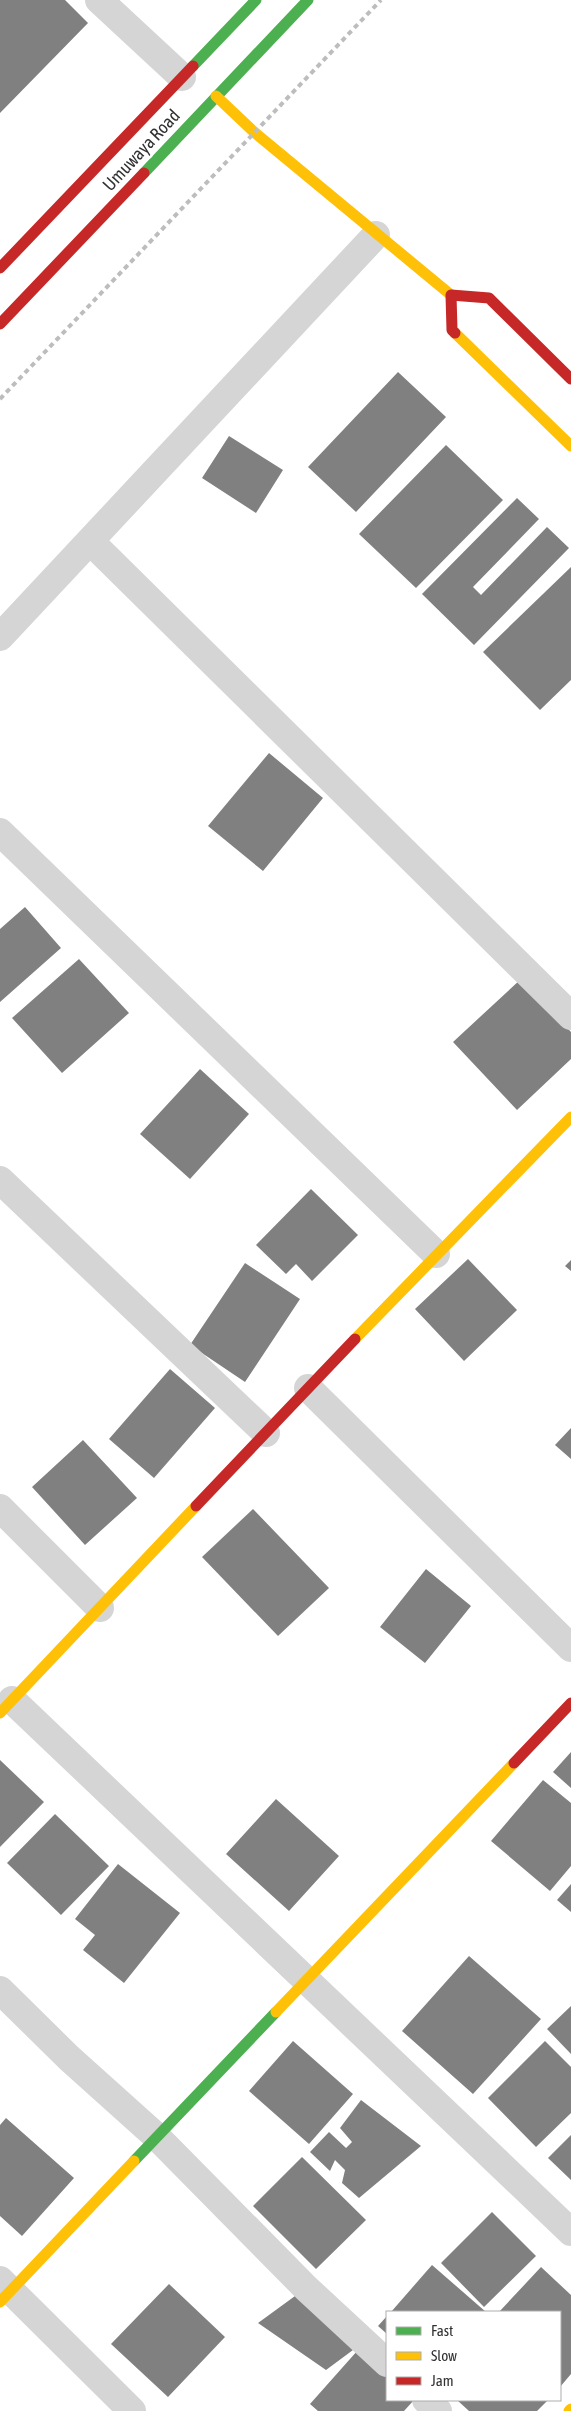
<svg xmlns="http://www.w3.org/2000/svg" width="571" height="2411" viewBox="0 0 571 2411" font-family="'Asap Condensed',sans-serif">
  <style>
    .building { fill: #808080 }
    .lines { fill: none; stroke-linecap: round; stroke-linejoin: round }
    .street { stroke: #d5d5d5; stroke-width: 28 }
    .fast { stroke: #4caf50; stroke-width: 11 }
    .slow { stroke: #ffc107; stroke-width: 11 }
    .jam { stroke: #c62828; stroke-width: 11 }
    .rail { stroke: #bdbdbd; stroke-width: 4; stroke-dasharray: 5 4; stroke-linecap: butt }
    .labels { text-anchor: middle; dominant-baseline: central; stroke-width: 5; stroke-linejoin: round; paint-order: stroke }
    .street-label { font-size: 18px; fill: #313131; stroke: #fff }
  </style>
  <rect width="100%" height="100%" fill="#fff"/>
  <!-- building -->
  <path class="building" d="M0 0H65L88 23 0 113Z
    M398 372 446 417 356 512 308 467Z
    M229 436 283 470 256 513 202 478Z
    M446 445 503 500 416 588 359 534Z
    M517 498 539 519 473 587 481 595 547 527 569 548 474 645 422 594Z
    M571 567V680L540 710 483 652Z
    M269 753 323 798 263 871 208 826Z
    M25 907 61 948 0 1002V929Z
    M79 959 129 1013 62 1073 12 1018Z
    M521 979 571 1032V1059L517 1110 453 1042Z
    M200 1069 249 1114 190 1179 140 1134Z
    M311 1189 358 1235 312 1281 296 1264 286 1274 256 1245Z
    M468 1259 517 1310 464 1361 415 1309Z
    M571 1260V1271L565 1266Z
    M245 1263 300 1299 245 1382 190 1345Z
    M170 1369 215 1408 154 1478 109 1439Z
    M571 1428V1459L555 1445Z
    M83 1440 137 1498 85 1545 32 1487Z
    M253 1509 329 1588 278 1636 202 1557Z
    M426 1569 471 1606 425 1663 380 1627Z
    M571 1752V1788L553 1772Z
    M0 1760 44 1802 0 1847Z
    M543 1780 571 1803V1866L550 1891 491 1841Z
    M276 1799 339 1856 289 1911 226 1854Z
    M55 1814 109 1866 61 1915 7 1863Z
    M118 1864 180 1913 124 1983 83 1950 95 1935 75 1919Z
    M571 1884V1912L557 1900Z
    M469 1956 541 2019 473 2094 402 2031Z
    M571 2006V2054L547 2029Z
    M293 2041 353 2094 309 2144 249 2091Z
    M545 2041 571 2067V2113L536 2147 488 2098Z
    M361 2100 421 2146 359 2198 342 2183 345 2170 335 2160 330 2171 310 2152 329 2132 346 2148 352 2142 340 2128Z
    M6 2118 74 2178 22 2236 0 2216V2125Z
    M571 2135V2180L548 2158Z
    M302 2157 366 2220 316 2269 253 2206Z
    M492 2212 536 2256 484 2307 441 2263Z
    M432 2265 486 2312H391Z
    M541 2267 571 2295V2374L560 2387V2312H499Z
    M169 2284 225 2337 168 2397 111 2344Z
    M306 2288 353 2350 326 2370 258 2323Z
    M387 2316V2334L378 2326Z
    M358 2350 387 2375V2400H414L404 2411H318L310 2404Z
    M457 2400H548L537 2411H469Z"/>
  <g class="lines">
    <!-- street -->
    <path class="street" d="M99 0 182 77
      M91 542 571 1016
      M0 637 376 235
      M0 832 436 1254
      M0 1180 266 1433
      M308 1388 571 1648
      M0 1508 100 1608
      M12 1700 571 2232
      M0 1990 69 2058 157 2137 306 2288 387 2363
      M0 2280 132 2411
      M426 2400 438 2411"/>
    <!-- fast -->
    <path class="fast" d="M193 66 256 0
      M144 173 308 0
      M134 2161 276 2012"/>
    <!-- slow -->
    <path class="slow" d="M216 96 254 132 451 295
      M455 333 571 446
      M355 1339 571 1117
      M0 1713 196 1506
      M276 2012 514 1763
      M0 2302 134 2161
      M569 2411 571 2409"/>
    <!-- jam -->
    <path class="jam" d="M0 268 193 66
      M0 324 144 173
      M455 333 452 330 451 295 489 298 571 379
      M196 1506 355 1339
      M514 1763 571 1703"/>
    <!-- rail -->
    <path class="rail" d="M0 399 381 0"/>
  </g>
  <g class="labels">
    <!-- street labels -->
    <g class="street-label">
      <text transform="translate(141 150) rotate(-47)">Umuwaya Road</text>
    </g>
  </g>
  <!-- legend -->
  <rect x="386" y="2311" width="175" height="90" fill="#ffffff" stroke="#adadad"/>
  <rect x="396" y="2327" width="25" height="8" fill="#4caf50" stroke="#adadad"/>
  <text x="431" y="2336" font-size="15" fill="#313131">Fast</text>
  <rect x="396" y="2352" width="25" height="8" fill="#ffc107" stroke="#adadad"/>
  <text x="431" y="2361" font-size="15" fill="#313131">Slow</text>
  <rect x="396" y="2377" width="25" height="8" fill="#c62828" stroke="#adadad"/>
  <text x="431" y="2386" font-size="15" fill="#313131">Jam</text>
</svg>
